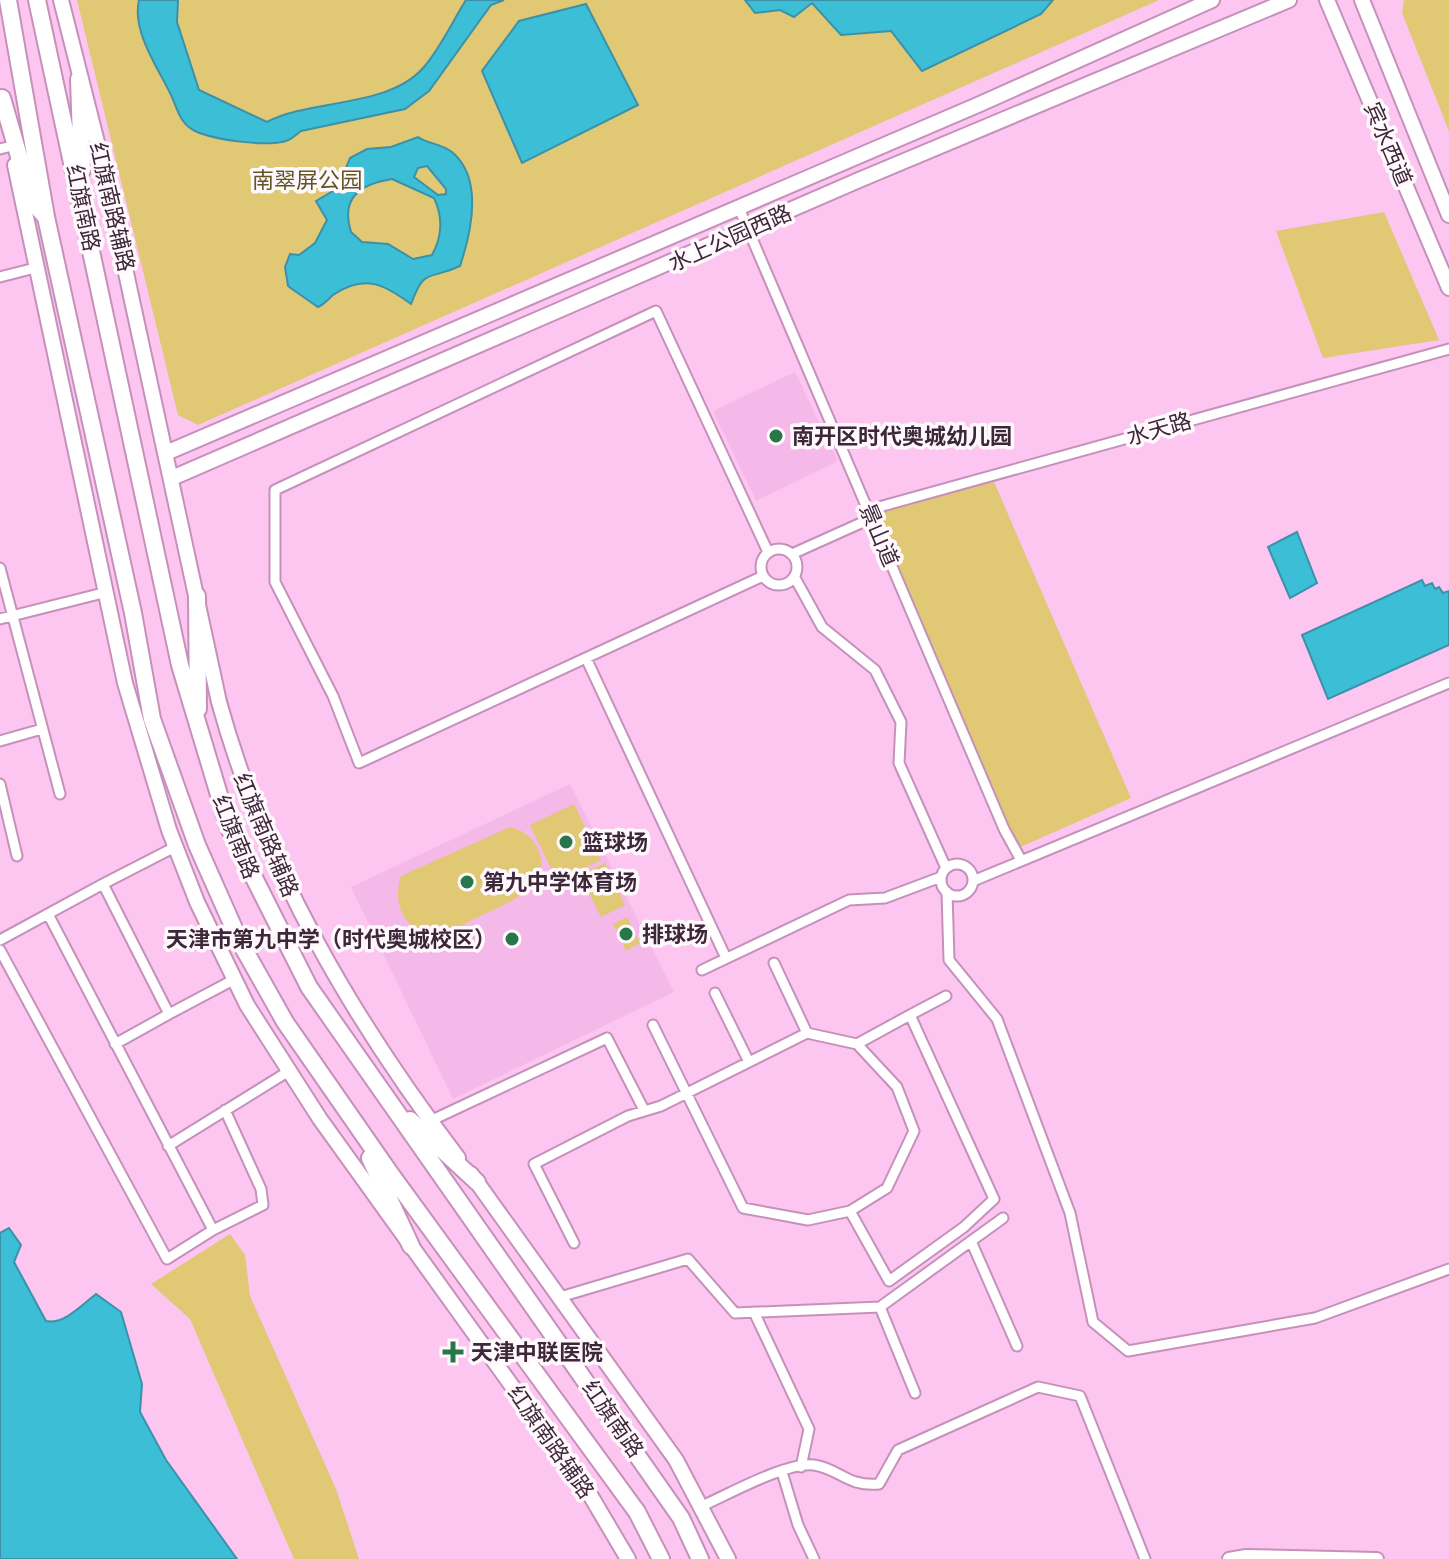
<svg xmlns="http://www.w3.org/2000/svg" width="1449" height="1559" viewBox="0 0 1449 1559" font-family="Signika,'Noto Sans SC',sans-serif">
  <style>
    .built { fill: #f5b9e9 }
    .green { fill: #e0c875 }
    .water { fill: #3cbed7; stroke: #3c91a8; stroke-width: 2; fill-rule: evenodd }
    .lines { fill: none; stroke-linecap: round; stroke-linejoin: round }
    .minor-casing { stroke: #c591ba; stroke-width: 13 }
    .tertiary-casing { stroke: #c591ba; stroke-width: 16 }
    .secondary-casing { stroke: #c591ba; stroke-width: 18 }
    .primary-casing { stroke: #c591ba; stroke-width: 18 }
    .trunk-casing { stroke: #c591ba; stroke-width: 20 }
    .minor { stroke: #fff; stroke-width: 9 }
    .tertiary { stroke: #fff; stroke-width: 12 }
    .secondary { stroke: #fff; stroke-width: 14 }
    .primary { stroke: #fff; stroke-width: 14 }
    .trunk { stroke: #fff; stroke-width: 16 }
    .poi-dot { fill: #277748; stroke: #fff9fd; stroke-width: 3 }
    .labels { text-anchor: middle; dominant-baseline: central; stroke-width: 7; stroke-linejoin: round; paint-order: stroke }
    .street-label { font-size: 22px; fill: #3d2839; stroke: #fff9fd }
    .park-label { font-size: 22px; fill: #625524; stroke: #fff9fd }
    .poi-label { font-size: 22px; font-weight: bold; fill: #3d2839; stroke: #fff9fd; text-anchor: start }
  </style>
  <rect width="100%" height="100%" fill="#fcc6f1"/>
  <!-- built -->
  <path class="built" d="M795 372 838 461 756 501 713 411Z
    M570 784 674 992 453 1099 351 887Z"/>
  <!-- green -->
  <path class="green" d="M77 0H1159L198 425 178 415Z
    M1404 0H1449V131L1402 13Z
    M1384 212 1439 340 1323 358 1276 231Z
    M991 475 1131 798 1016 849 871 513Z
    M574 804 601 860 557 881 530 825Z
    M510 827C522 830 533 837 538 849 555 889 502 905 476 918 463 924 450 933 436 933 403 934 392 901 401 876Z
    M605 863 625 905 601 917 580 875Z
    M627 917 640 943 626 951 613 924Z
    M230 1234 245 1255 250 1296 336 1489 359 1559H294L190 1319 151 1284Z"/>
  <!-- water -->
  <path class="water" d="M139 0H178L177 22 199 90 267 122C310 99 388 108 423 68 440 49 452 22 466 0H504L491 5 429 91 405 109 301 131C297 134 291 140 286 141 266 147 214 140 195 131 178 123 177 105 169 91 156 65 132 30 139 0Z
    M745 0H1053L1041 14 922 71 891 31 841 35 812 3 794 17 780 10 755 13Z
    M586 4 638 105 522 163 482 71 519 21Z
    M418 137C428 144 440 143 452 152 484 179 471 233 460 266 429 281 425 266 411 304 385 285 365 273 333 295 328 299 325 304 318 307L292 289 288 286 285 267 290 254 299 255 315 243 327 220 316 201 338 188 350 158 367 149 391 147ZM427 166 446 189V194L438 195 414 177 418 168ZM392 179 434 198C443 217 442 237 432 255L413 259 388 244 362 242 351 232C340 197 361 184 392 179Z
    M1297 532 1317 583 1290 598 1268 547Z
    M1422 580 1425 586 1432 583 1435 589 1439 587 1443 593 1449 591V645L1328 699 1302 635Z
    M9 1228 21 1245 14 1262 46 1321C64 1325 83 1304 96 1294L121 1312 142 1384 140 1412 166 1460 237 1559H0V1233Z"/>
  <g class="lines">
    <!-- minor casing -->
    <g class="minor-casing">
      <path id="minor" d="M0 149 12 146
        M739 208 1004 829 1021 860
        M0 277 35 268
        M868 510 1449 349
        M761 567a18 18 0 1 1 36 0a18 18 0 1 1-36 0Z
        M792 554 872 518
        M0 568 60 794
        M763 576 359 763 333 696 275 582V490L656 311 768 552
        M795 578 822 627 875 670 901 722 899 763 946 868
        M0 619 107 592
        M586 658 726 958
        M0 741 42 729
        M0 784 17 856
        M175 847 103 884 169 1014 235 979
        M941 880a16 16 0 1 1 32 0a16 16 0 1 1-32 0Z
        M973 881 1449 683
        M947 892 949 960 997 1019 1070 1213 1093 1322 1128 1351 1315 1318 1449 1269
        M48 914 213 1230 263 1205 261 1189 225 1110
        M0 940 103 884
        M0 950 167 1259 213 1230
        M774 963 807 1033
        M702 970 849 900 885 898 941 877
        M715 993 749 1062
        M910 1015 946 996
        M653 1025 743 1208 808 1220 850 1211 887 1188 914 1131 897 1087 857 1044
        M115 1044 169 1014
        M430 1121 607 1038 644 1110
        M168 1146 289 1071
        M971 1241 1017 1346
        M574 1243 534 1164 628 1116 661 1106 807 1033 857 1044 910 1015 994 1199 964 1227 889 1281 850 1211
        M560 1297 688 1259 735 1313 880 1307 1003 1218
        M880 1307 915 1393
        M754 1312 809 1429 801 1467
        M782 1472 798 1525 814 1559
        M702 1506C727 1495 788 1461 814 1465 840 1469 847 1487 879 1484L898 1450 1038 1387 1080 1396 1145 1559"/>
    </g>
    <!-- tertiary casing -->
    <g class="tertiary-casing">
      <path id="tertiary" d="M1229 1559 1246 1556 1377 1559"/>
    </g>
    <!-- secondary casing -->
    <g class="secondary-casing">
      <path id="secondary" d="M61 0 102 162 219 702C266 872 352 1018 458 1158
        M15 165 125 683 169 830 197 902 247 1005 320 1119 589 1493 628 1559
        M166 453 980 104 1212 0
        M172 478 859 180 1289 0
        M471 1174 676 1460 728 1559"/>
    </g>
    <!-- primary casing -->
    <g class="primary-casing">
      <path id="primary" d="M1327 0 1449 288
        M1362 0 1449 215"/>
    </g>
    <!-- trunk casing -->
    <g class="trunk-casing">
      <path id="trunk" d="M8 0 46 217 133 613 152 719 197 845 240 942 285 1022 392 1176 637 1512 661 1559
        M37 0 180 665 229 828 309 987 681 1518 700 1559
        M79 79 82 170
        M2 98 32 201 45 216
        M197 596 198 709
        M410 1120 477 1182
        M370 1158 411 1246"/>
    </g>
    <!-- minor -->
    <use href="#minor" class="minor"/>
    <!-- tertiary -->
    <use href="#tertiary" class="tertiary"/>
    <!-- secondary -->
    <use href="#secondary" class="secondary"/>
    <!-- primary -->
    <use href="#primary" class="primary"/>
    <!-- trunk -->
    <use href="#trunk" class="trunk"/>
  </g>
  <!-- markers -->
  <g class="poi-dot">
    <circle cx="776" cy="436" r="8"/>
    <circle cx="566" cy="842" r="8"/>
    <circle cx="467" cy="882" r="8"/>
    <circle cx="626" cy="934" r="8"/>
    <circle cx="512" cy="939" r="8"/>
    <path d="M449 1340h8v8h8v8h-8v8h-8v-8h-8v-8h8z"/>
  </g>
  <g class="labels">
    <!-- street labels -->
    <g class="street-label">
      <text transform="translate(1388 144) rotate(67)">宾水西道</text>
      <text transform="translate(112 207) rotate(77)">红旗南路辅路</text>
      <text transform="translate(83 208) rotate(78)">红旗南路</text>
      <text transform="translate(730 238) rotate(-24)">水上公园西路</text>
      <text transform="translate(1159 429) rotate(-16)">水天路</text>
      <text transform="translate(879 535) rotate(67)">景山道</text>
      <text transform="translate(266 835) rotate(67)">红旗南路辅路</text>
      <text transform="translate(236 837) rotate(68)">红旗南路</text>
      <text transform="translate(613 1419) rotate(55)">红旗南路</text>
      <text transform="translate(551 1442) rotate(55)">红旗南路辅路</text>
    </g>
    <!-- park labels -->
    <g class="park-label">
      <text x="307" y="180">南翠屏公园</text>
    </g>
    <!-- poi labels -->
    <g class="poi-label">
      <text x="792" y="436">南开区时代奥城幼儿园</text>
      <text x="582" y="842">篮球场</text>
      <text x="483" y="882">第九中学体育场</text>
      <text x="642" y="934">排球场</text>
      <text x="496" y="939" text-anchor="end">天津市第九中学（时代奥城校区）</text>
      <text x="471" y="1352">天津中联医院</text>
    </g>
  </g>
</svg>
